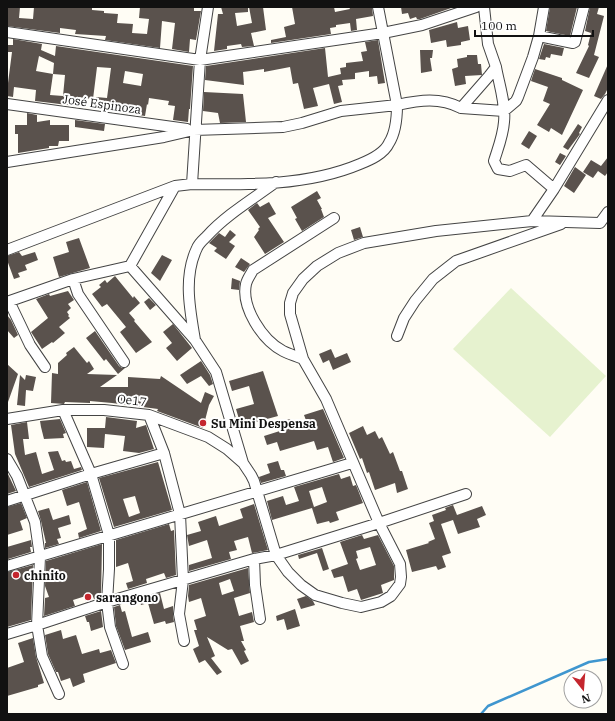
<svg xmlns="http://www.w3.org/2000/svg" width="615" height="721" viewBox="0 0 615 721" font-family="'IBM Plex Serif',serif">
  <style>
    .pitch { fill: #e6f2cf }
    .lines { fill: none; stroke-linecap: round; stroke-linejoin: round }
    .stream { stroke: #3f96cf; stroke-width: 2.5 }
    .building { fill: #5a524d; fill-rule: evenodd }
    .minor-casing { stroke: #444; stroke-width: 12 }
    .minor { stroke: #fff; stroke-width: 10 }
    .poi-dot { fill: #c4262e; stroke: #fff; stroke-width: 1.5 }
    .labels { text-anchor: middle; dominant-baseline: central; stroke-width: 4; stroke-linejoin: round; paint-order: stroke }
    .street-label { font-size: 12px; fill: #111; stroke: #fff }
    .poi-label { font-size: 12px; font-weight: bold; fill: #111; stroke: #fff; text-anchor: start }
  </style>
  <rect width="100%" height="100%" fill="#fffdf5"/>
  <!-- pitch -->
  <path class="pitch" d="M511 288 606 376 550 437 453 349Z"/>
  <g class="lines">
    <!-- stream -->
    <path class="stream" d="M481 714 488 706 589 662 608 659"/>
  </g>
  <!-- building -->
  <path class="building" d="M7 7H20L19 18 33 19 34 7H92V10L104 11V13L118 14 117 23 133 24 132 33 147 34 149 19 139 18 140 7H194V11H201L196 40 190 39 189 52 172 49 175 23 162 21 160 48 105 40 106 36 75 34 76 30 60 28V33L7 26Z
    M221 7H248V12L235 13 237 26 252 23 249 7H263L266 30 251 33 254 46 242 47 241 44 227 46V49L214 51 218 14H223Z
    M292 7H334L335 12 350 9 349 7H372L373 16 356 19 357 30 351 31 350 23 336 25V27L330 28 331 34 271 43V40L286 37 284 27 295 24Z
    M401 7H454L420 19H417L416 17 410 19 408 13 402 14Z
    M550 7H577L570 36 546 31Z
    M590 7H599L597 14 604 16 594 55 599 57 589 78 576 73 589 46 588 45 591 33 585 31Z
    M457 22 458 28 468 26 470 40 461 42V45L447 47 446 40 431 43 429 30Z
    M13 39 42 44 41 50 55 56 56 46 193 66 190 109H189L188 122 173 120 175 106 168 105 169 101 149 98 148 105 147 104 145 116 105 110 106 106 95 104 96 97 107 98 111 68 97 67 93 99 77 97 76 106 35 101 36 90 14 87 13 97 7 96V83H8L12 52H7V45H13ZM39 56 54 63 53 74 65 75 63 96 50 95 53 74 36 71ZM125 71 143 74 141 86 123 83Z
    M378 40 385 83 378 84 377 76 369 77V71L355 73V79L342 80 343 85 338 86 342 102 334 104 329 84 313 88 318 106 304 109 298 83 293 84 290 67 264 72V69L243 72 244 85 205 80 206 66 325 48 328 77 341 74 340 68 346 67V63L363 61 361 52 367 51 365 42Z
    M544 44 564 48 562 56 551 54 550 58 546 57 545 60 539 59Z
    M420 50H433L432 58H430L432 71 421 73Z
    M467 55H477L478 64H481L482 75 465 76 466 84 455 86 452 69 458 67 457 59 467 57Z
    M608 64V88L605 94 601 99 594 96Z
    M535 69 562 78V80L583 90 562 135 551 128 549 132 537 125 550 104 543 101 548 87 531 81Z
    M204 92 243 94 246 122 220 123 218 113 203 111Z
    M27 113 37 115V122L50 120V125H69V141H59L58 146H49V148L18 153V134H15V125H27Z
    M75 120 105 124 104 131 75 127Z
    M578 124 582 127 579 133 580 134 568 150 563 147Z
    M529 131 537 136 529 149 521 144Z
    M560 153 566 156 560 165 555 162Z
    M608 157V172L605 176 598 171 593 178 583 172 591 160 601 166Z
    M575 167 586 175 574 193 564 186Z
    M317 191 321 198 317 200 322 209H321L324 217 302 231 295 219 297 218 291 207Z
    M269 202 276 214 268 218 284 242 265 254 254 237 259 230 258 229 260 227 248 210 257 203 260 207Z
    M360 227 363 237 354 240 351 230Z
    M230 230 236 235 229 242 235 246 226 259 214 251 217 248 209 243 219 233 225 237Z
    M79 238 90 268 59 277 53 257 69 252 66 242Z
    M19 252 22 256 35 252 38 260 25 265 27 270 18 273 20 277 14 279 7 260V256Z
    M162 255 172 260 160 281 151 273Z
    M241 258 250 264 244 272 235 267Z
    M115 276 133 298 134 296 140 303 129 313 135 320 134 321 152 342 136 353 120 332 126 327 107 304 102 307 92 294 101 287 99 285 105 280 107 283Z
    M232 278 240 281 239 290 231 289Z
    M68 291 74 300 68 304 71 308 67 312 69 315 68 316 70 318 59 327 65 333 53 343 52 342 42 349 31 332 48 318 36 299 49 294 50 296Z
    M149 298 156 305 150 310 144 302Z
    M7 315 11 320 18 335 14 338 7 330Z
    M173 324 192 348 177 361 166 348 172 343 163 332Z
    M95 331 119 366 122 368H125L118 374 106 359 104 361 86 338Z
    M74 347 87 363 89 361 94 369 87 374 117 375 100 387H128V377L160 379 161 376 201 403 205 392 214 396 209 405 203 428 157 411 158 409 112 403 90 401V403L65 402 64 404 51 403 52 373 58 374V363L67 355 66 353Z
    M331 349 335 358 347 353 351 362 333 370 329 360 323 363 319 354Z
    M201 361 210 375 213 384 209 386 201 376 187 384 180 375Z
    M7 364 18 374 8 402 7 401Z
    M263 371 278 416 241 426 236 409 254 404 249 386 232 391 229 381Z
    M20 375 25 380 26 375 36 377 33 391 26 390 25 406 17 405Z
    M323 409 344 458 333 462 328 447 317 450 314 441 280 451 277 442 267 445 264 436 283 430 280 422 290 419 294 428 307 423 304 415Z
    M106 417 137 421 136 428 146 425 154 449 139 453 123 451 125 436 105 434 104 448 87 447V428H105Z
    M60 419 66 433 63 434 64 438 44 439 41 427 40 421Z
    M27 422 29 439H23L25 455 36 452 42 474 54 470 48 452 58 451 62 461 65 460 66 462 71 461 74 469 81 467 82 470 29 487 15 454 11 425Z
    M363 426 367 435 375 431 379 439 382 437 390 454 393 452 400 471H402L408 489 397 493 395 483 375 490 369 472 367 473 362 458 360 459 349 433Z
    M278 461 281 470H284L286 476 261 483 259 477 270 473 267 464Z
    M158 462 172 510 114 527 99 478ZM135 496 140 513 129 517 123 499Z
    M7 472 16 491 7 494Z
    M339 474 341 479 350 476 353 486 356 485 363 503 336 512 339 520 330 523 329 521 317 524 312 508 272 520 267 501 283 496 286 505 299 501 294 487ZM322 487 327 502 314 507 309 491Z
    M87 482 101 531 79 538 78 533 87 529 79 502 67 506 62 490Z
    M21 503 27 518 20 521 23 530 7 535V507Z
    M254 504 268 550 252 553 248 537 234 541 237 550 229 552 231 559 189 571V565L212 558 207 540 189 546 187 535 201 531 198 522 216 516 219 526 243 518 240 509Z
    M453 505 457 515 482 506 486 515 477 519 480 527 458 534 453 520 441 524 451 553 442 556 446 567 438 570 436 566 412 572 406 550 429 543 428 542 435 539 429 523 434 521 432 515 446 510 445 508Z
    M49 508 53 520 69 515 71 524 58 528 61 538 57 539 59 544 45 548V543H46L41 521 38 511Z
    M169 524 171 531 174 530 176 575 166 578 164 573 146 579 147 583 128 589 126 583 133 581 128 563 116 567V540Z
    M362 535 364 539 378 535 394 566V580L381 585 383 593 361 600 357 589 348 592 343 576 334 578 331 570 348 564 340 542ZM370 547 376 565 360 570 356 559 358 558 356 551Z
    M31 540 32 547H30L31 552 8 559 7 547Z
    M102 544 101 597 94 599 92 594 73 600 75 606 44 616 45 598 49 597 45 586 46 561Z
    M322 548 329 569 323 571 317 553 299 559 298 555Z
    M33 565 31 620 7 627V572Z
    M248 568 250 593 234 598 239 616 252 612 254 622 240 626 244 641H241L246 650 244 651 249 661 241 665 232 649 228 650 207 637 215 656 211 658 222 672 217 675 205 660 199 663 193 649 199 646 194 630H197L194 620 206 616 201 598 189 602 188 596 189 585ZM230 579 234 591 222 595 219 583Z
    M160 593 164 609 173 606V615L174 622 166 624 165 621 154 624 148 603 141 605 139 599Z
    M306 596 313 601 315 605 301 609 297 599Z
    M120 605 122 612 125 611 132 637 148 632 151 642 125 650 116 626 114 607Z
    M295 609 300 626 287 630 284 619 277 621 276 616Z
    M101 611 103 627 91 631 89 622H87L85 616Z
    M61 630 63 639 76 635 82 654 99 649 100 653 111 650 116 663 83 674 85 682 73 687 70 678 61 681 58 672H56L48 654 45 635Z
    M33 638 36 657 44 683 38 685V687L7 696V668L24 662 18 643Z"/>
  <g class="lines">
    <!-- minor casing -->
    <g class="minor-casing">
      <path id="minor" d="M484 7 488 44 496 67
        M544 7 539 36 533 57 518 97 516 101 504 111 461 108 489 76 496 67C499 84 506 104 504 122 503 136 498 148 494 161L498 169 510 171 526 165 554 189
        M7 32 200 60 383 33 422 25 476 7
        M539 36 573 43 575 42 584 7
        M7 104 187 129
        M7 162 164 137 194 130 283 127 302 123 341 111 397 105 378 7
        M192 184C247 185 308 186 360 164 370 160 384 154 389 143 396 132 397 117 397 105 420 100 440 97 461 108
        M532 221 554 189 608 100
        M7 250 175 186 192 184 200 60 208 7
        M130 266 175 186
        M73 279 78 294 124 362
        M9 301 30 345 45 367
        M7 302 73 279 130 266 195 340 216 372 243 463 251 475 254 481 276 555 288 572 301 585 315 595 342 603 361 607 381 602 391 596 400 584 401 577 400 564 379 523 326 399 303 359 290 314V303L293 293 303 279 317 266 338 253 364 243 436 231 532 221 600 223 608 212
        M397 336 404 318 415 301 433 279 456 261 561 224
        M195 340C190 310 183 277 197 248 199 243 203 240 207 236 226 215 253 199 276 182
        M303 359C296 356 289 354 283 351 262 340 241 307 246 284 247 279 251 274 253 270L334 218
        M63 410 91 474 109 535V569L107 602 110 627 123 664
        M149 415 164 453 180 514 183 580 179 614 184 641
        M7 419 63 410H104L149 415 208 437 227 449 243 463
        M7 459 17 476 35 522 40 557 37 625 42 656 59 694
        M7 501 91 474 164 453
        M254 559 255 585 260 619
        M7 566 352 463
        M7 634 37 625 107 602 254 559 276 555 379 523 466 494"/>
    </g>
    <!-- minor -->
    <use href="#minor" class="minor"/>
  </g>
  <!-- markers -->
  <g class="poi-dot">
    <circle cx="203" cy="423" r="4"/>
    <circle cx="16" cy="575" r="4"/>
    <circle cx="88" cy="597" r="4"/>
  </g>
  <g class="labels">
    <!-- street labels -->
    <g class="street-label">
      <text transform="translate(102 104) rotate(8)">José Espinoza</text>
      <text transform="translate(132 400) rotate(7)">Oe17</text>
    </g>
    <!-- poi labels -->
    <g class="poi-label">
      <text x="211" y="423">Su Mini Despensa</text>
      <text x="24" y="575">chinito</text>
      <text x="96" y="597">sarangono</text>
    </g>
  </g>
  <!-- border -->
  <rect width="615" height="721" fill="none" stroke="#111111" stroke-width="16"/>
  <!-- north arrow -->
  <g transform="translate(583 689) rotate(163)"><circle r="19" fill="#ffffff" stroke="#a0a0a0"/>
  <path d="M0-3L7 15L0 10L-7 15Z" fill="#c4262e"/>
  <text y="-6" font-size="11" font-weight="bold" text-anchor="middle" fill="#111111">N</text>
  </g>
  <!-- scale -->
  <path d="M475 30v6h118v-6" fill="none" stroke="#111111" stroke-width="2"/>
  <text x="481" y="30" font-size="12" fill="#111111" stroke="#ffffff" stroke-width="3" paint-order="stroke">100 m</text>
</svg>
